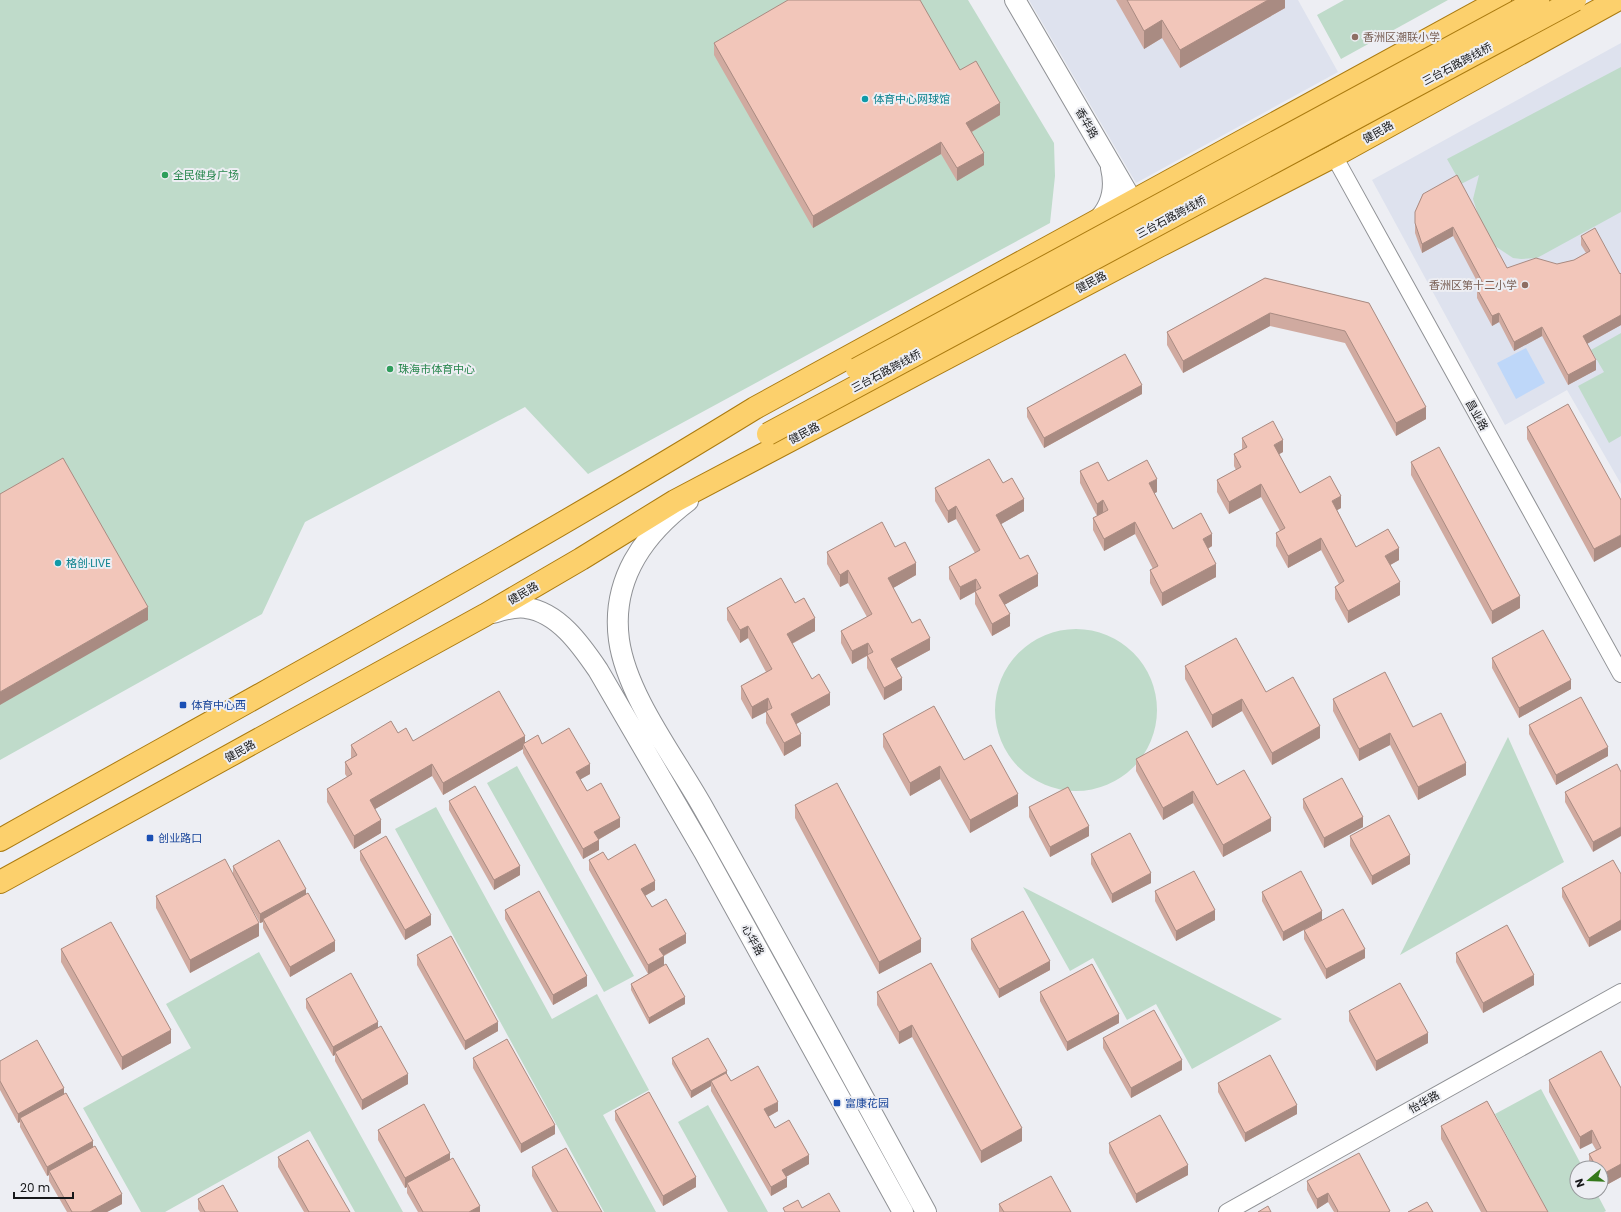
<svg xmlns="http://www.w3.org/2000/svg" width="1621" height="1212" viewBox="0 0 1621 1212" font-family="Poppins,'Noto Sans SC',sans-serif">
  <style>
    .built { fill: #dee2ee }
    .green { fill: #bfdbca }
    .water { fill: #bed7f9 }
    .lines { fill: none; stroke-linecap: round; stroke-linejoin: round }
    .minor-casing { stroke: #8f9195; stroke-width: 18 }
    .tertiary-casing { stroke: #8f9195; stroke-width: 22 }
    .primary-casing { stroke: #ab7b10; stroke-width: 24 }
    .minor { stroke: #fff; stroke-width: 16 }
    .tertiary { stroke: #fff; stroke-width: 20 }
    .primary { stroke: #fcd06c; stroke-width: 22 }
    .primary-bridge-casing { stroke: #ab7b10; stroke-width: 24; stroke-linecap: butt }
    .primary-bridge { stroke: #fcd06c; stroke-width: 22 }
    .wall { fill: #d0aaa0 }
    .shaded-wall { fill: #a98b82 }
    .building { fill: #f2c6ba; stroke: #a98b82 }
    .education-dot { fill: #8d6e63; stroke: #edeef3; stroke-width: 1.5 }
    .culture-dot { fill: #0f9aa8; stroke: #edeef3; stroke-width: 1.5 }
    .leisure-dot { fill: #2e9e5b; stroke: #edeef3; stroke-width: 1.5 }
    .transit-dot { fill: #1a4fb4; stroke: #edeef3; stroke-width: 1.5 }
    .labels { text-anchor: middle; dominant-baseline: central; stroke-width: 4; stroke-linejoin: round; paint-order: stroke }
    .education-label { font-size: 11px; fill: #785e54; stroke: #edeef3; text-anchor: start }
    .street-label { font-size: 11px; fill: #17181a; stroke: #edeef3 }
    .culture-label { font-size: 11px; fill: #0d838f; stroke: #edeef3; text-anchor: start }
    .leisure-label { font-size: 11px; fill: #27864d; stroke: #edeef3; text-anchor: start }
    .transit-label { font-size: 11px; fill: #164399; stroke: #edeef3; text-anchor: start }
  </style>
  <rect width="100%" height="100%" fill="#edeef3"/>
  <!-- built -->
  <path class="built" d="M1029 0H1298L1338 72 1136 183Z
    M1621 43V484L1567 390 1505 425 1372 180Z"/>
  <!-- green -->
  <path class="green" d="M0 0H968L1054 143 1055 176 1050 223 588 474 525 407 305 522 262 614 0 760Z
    M1344 0H1448L1341 59 1317 15Z
    M1621 67V212L1537 258 1521 259 1513 258 1495 246 1481 224 1473 199 1479 175 1461 184 1447 159Z
    M1621 333V436L1609 443 1578 386 1604 372 1591 350Z
    M995 710a81 81 0 1 1 162 0a81 81 0 1 1-162 0Z
    M1508 737 1564 862 1400 955Z
    M517 766 634 976 604 992 487 783Z
    M436 807 552 1019 597 994 649 1090 603 1115 656 1212H604L395 829Z
    M1023 887 1282 1019 1192 1069 1156 1004 1127 1020 1093 958 1070 971Z
    M259 952 403 1212H355L310 1131 165 1212H141L83 1108 191 1048 166 1004Z
    M1541 1089 1583 1168H1577V1192H1596L1606 1211 1604 1212H1548L1495 1114Z
    M708 1105 768 1212H728L678 1122Z"/>
  <!-- water -->
  <path class="water" d="M1526 348 1545 383 1516 399 1497 363Z"/>
  <g class="lines">
    <!-- minor casing -->
    <g class="minor-casing">
      <path id="minor" d="M1334 156 1621 674
        M1227 1212 1621 992"/>
    </g>
    <!-- tertiary casing -->
    <g class="tertiary-casing">
      <path id="tertiary" d="M1015 0 1141 216
        M1096 222C1112 207 1116 189 1111 168
        M688 501C643 535 611 581 619 640 627 697 677 760 705 811 780 944 853 1078 926 1212
        M493 613C503 610 515 606 526 608 558 612 581 645 598 670L704 852 903 1212"/>
    </g>
    <!-- primary casing -->
    <g class="primary-casing">
      <path id="primary" d="M0 840C253 698 508 560 755 408L1500 0
        M0 882 485 615 581 559 675 501 1159 246 1334 156 1617 0"/>
    </g>
    <!-- minor -->
    <use href="#minor" class="minor"/>
    <!-- tertiary -->
    <use href="#tertiary" class="tertiary"/>
    <!-- primary -->
    <use href="#primary" class="primary"/>
    <!-- primary-bridge casing -->
    <g class="primary-bridge-casing">
      <path id="primary-bridge" d="M857 369 1538 0
        M768 434 1575 0"/>
    </g>
    <!-- primary-bridge -->
    <use href="#primary-bridge" class="primary-bridge"/>
  </g>
  <!-- wall -->
  <path class="wall" d="M1116 0H1285V8L1180 68 1162 38 1144 49Z
    M714 43 960 70 1000 115 972 132 984 165 957 181 941 154 813 228 714 55Z
    M1423 194 1507 268 1557 264 1574 260 1586 253 1581 245V236L1620 274 1621 273V325L1587 344 1596 370 1568 385 1542 336 1514 351 1499 322 1492 326 1477 298V289L1480 287 1453 236 1422 253 1415 233V212Z
    M1265 278 1369 303 1426 419 1396 436 1345 343 1270 326 1183 373 1167 345V332Z
    M1142 394 1044 448 1027 417V408Z
    M1527 427 1621 500 1594 562 1527 439Z
    M1242 438 1283 452 1279 454 1300 493 1341 508 1337 510 1356 547 1399 560 1390 565 1400 595 1348 623 1335 599V587L1339 584 1321 550 1288 568 1276 546V533L1280 531 1261 497 1229 514 1217 492V480L1236 470 1234 466V454L1242 449Z
    M1411 462 1520 608 1492 624 1411 475Z
    M1080 471 1108 481 1157 492 1154 493 1173 529 1212 546 1208 549 1216 577 1162 606 1150 583V570L1153 569 1135 534 1104 551 1093 530V518L1097 516 1080 483Z
    M1003 483 1024 511 1001 524 1020 559 1038 586 1004 605 1010 626 992 636 975 604V592L960 600 949 579V567L975 553 956 519 948 523 935 501V488Z
    M895 547 916 575 893 588 912 623 930 650 897 668 902 690 884 700 867 668V656L852 664 841 643V631L867 617 848 583 840 587 827 564V552Z
    M795 603 815 631 792 644 812 679 830 705 796 724 801 746 784 756 766 723V711L752 719 741 699V686L766 672 748 638 740 643 727 620V608Z
    M1492 658 1571 689 1519 718 1492 668Z
    M1185 666 1266 692 1320 738 1272 765 1242 711 1212 728 1185 679Z
    M1333 699 1413 727 1466 775 1418 800 1390 745 1359 761 1333 711Z
    M1529 725 1608 756 1556 785 1529 734Z
    M398 733 413 741 525 743 542 744 590 774 580 779 587 791 620 827 598 840 599 850 583 859 523 753V749L443 795 432 776 375 809 381 833 354 849 327 802V789L347 777 345 774V762L351 758V745Z
    M883 734 964 760 1018 806 970 833 940 779 910 796 883 747Z
    M1136 759 1217 785 1271 831 1223 857 1193 803 1163 820 1136 771Z
    M1621 772 1593 852 1565 802V792Z
    M1303 799 1363 827 1324 848 1303 808Z
    M449 801 520 875 494 890 449 810Z
    M795 805 921 952 879 974 795 818Z
    M1029 807 1089 836 1050 857 1029 817Z
    M1350 836 1410 864 1372 885 1350 846Z
    M360 851 431 925 405 940 360 860Z
    M1091 854 1151 883 1112 903 1091 864Z
    M589 860H608L655 890 645 896 652 907 686 943 664 956V965L685 1004 649 1024 631 990V984L648 974 589 870Z
    M233 866 306 894 335 951 290 977 263 928V922L260 923 238 884 259 936 190 973 156 908V896L233 875Z
    M1621 874V930L1589 947 1562 897V888Z
    M1155 891 1215 920 1176 941 1155 901Z
    M1262 892 1322 920 1283 941 1262 901Z
    M505 910 587 986 553 1005 505 919Z
    M1304 930 1365 958 1326 979 1304 939Z
    M971 939 1050 970 999 998 971 949Z
    M61 949 171 1043 122 1070 61 962Z
    M1456 953 1534 985 1483 1013 1456 962Z
    M417 955 498 1031 465 1050 417 965Z
    M931 963 1022 1141 981 1163 912 1037 899 1044 877 1005V992Z
    M1040 992 1119 1023 1067 1051 1040 1001Z
    M306 999 408 1084 362 1110 335 1061V1055L333 1056 306 1008Z
    M1349 1011 1428 1043 1376 1071 1349 1021Z
    M1103 1038 1182 1070 1131 1098 1103 1048Z
    M473 1058 555 1134 521 1153 473 1068Z
    M672 1058 727 1074 731 1081 778 1111 768 1117 775 1128 809 1164 786 1177 787 1187 771 1196 711 1091V1086L691 1098 672 1064Z
    M0 1061 64 1094 122 1204 107 1212H67L49 1181V1175L47 1176 20 1127V1122L18 1123 0 1090Z
    M1549 1080 1621 1088V1177L1601 1188V1168H1590L1589 1166V1154L1596 1150 1592 1143 1580 1149 1549 1092Z
    M1218 1083 1297 1114 1245 1142 1218 1092Z
    M615 1111 696 1187 663 1206 615 1120Z
    M1441 1126 1548 1212H1481L1441 1139Z
    M378 1130 450 1159 480 1212H418L407 1193V1187L405 1188 378 1140Z
    M1109 1143 1188 1175 1136 1203 1109 1153Z
    M278 1157 350 1212H304L278 1167Z
    M532 1167 602 1212H552L532 1176Z
    M1307 1181 1390 1212H1334L1328 1202 1317 1209 1307 1190Z
    M198 1199 238 1212H200L198 1209Z
    M999 1204 1071 1212H999Z"/>
  <!-- shaded-wall -->
  <path class="shaded-wall" d="M1268 0H1285V8L1180 68V50Z
    M1162 20V38L1144 49V31Z
    M1000 103V115L966 135V123Z
    M941 142V154L813 228V216Z
    M984 153V165L957 181V168Z
    M1453 227V236L1422 253V244Z
    M1270 313V326L1183 373V361Z
    M1499 313V322L1492 326V316Z
    M1621 315V325L1583 346V336Z
    M1542 327V336L1514 351V342Z
    M1596 360V370L1568 385V375Z
    M1142 385V394L1044 448V438Z
    M1426 407V419L1396 436V423Z
    M1283 440V452L1274 457V445Z
    M1157 479V492L1149 496V483Z
    M1261 484V497L1229 514V502Z
    M1341 496V508L1332 513V501Z
    M1024 499V511L996 527V515Z
    M1103 500V513L1097 516V504Z
    M956 506V519L948 523V511Z
    M1135 522V534L1104 551V539Z
    M1212 534V546L1203 551V539Z
    M1621 535V547L1594 562V549Z
    M1321 538V550L1288 568V556Z
    M1399 548V560L1385 568V556Z
    M916 563V575L888 591V578Z
    M1216 564V577L1162 606V593Z
    M848 570V583L840 587V575Z
    M1038 574V586L999 608V595Z
    M976 579V591L960 600V587Z
    M1400 582V595L1348 623V611Z
    M1520 596V608L1492 624V611Z
    M148 607V620L0 705V692Z
    M1010 614V626L992 636V624Z
    M815 618V631L787 646V634Z
    M748 626V638L740 643V630Z
    M930 638V650L891 671V659Z
    M868 643V655L852 664V651Z
    M902 678V690L884 700V688Z
    M1571 680V689L1519 718V708Z
    M830 693V705L791 727V714Z
    M768 698V711L752 719V707Z
    M1242 699V711L1212 728V715Z
    M1320 726V738L1272 765V753Z
    M1390 733V745L1359 761V749Z
    M801 734V746L784 756V743Z
    M525 736V747L523 744V749L443 795V783Z
    M1608 747V756L1556 785V775Z
    M1466 763V775L1418 800V787Z
    M432 764V776L370 812V800Z
    M590 764V774L576 782V772Z
    M940 766V779L910 796V783Z
    M1193 791V803L1163 820V808Z
    M1018 794V806L970 833V820Z
    M1363 817V827L1324 848V838Z
    M620 818V827L594 842V832Z
    M1271 818V831L1223 857V845Z
    M381 820V833L354 849V836Z
    M1089 826V836L1050 857V847Z
    M1621 827V836L1593 852V842Z
    M599 840V850L583 859V849Z
    M1410 855V864L1372 885V876Z
    M520 866V875L494 890V880Z
    M1151 873V883L1112 903V894Z
    M655 881V890L641 898V889Z
    M306 889V898L263 919V922L260 923V914Z
    M1215 910V920L1176 941V931Z
    M1322 911V920L1283 941V932Z
    M431 915V925L405 940V930Z
    M1621 920V930L1589 947V938Z
    M259 923V936L190 973V960Z
    M686 934V943L659 958V949Z
    M921 939V952L879 974V962Z
    M335 941V951L290 977V967Z
    M1365 949V958L1326 979V969Z
    M664 956V966L648 975V965Z
    M1050 961V970L999 998V989Z
    M1534 975V985L1483 1013V1003Z
    M587 976V986L553 1005V995Z
    M685 997V1004L649 1024V1018Z
    M1119 1014V1023L1067 1051V1042Z
    M378 1022V1031L335 1052V1055L333 1056V1047Z
    M498 1022V1031L465 1050V1041Z
    M912 1025V1037L899 1044V1032Z
    M171 1030V1043L122 1070V1057Z
    M1428 1033V1043L1376 1071V1061Z
    M1182 1060V1070L1131 1098V1088Z
    M727 1071V1077L711 1081V1086L691 1098V1091Z
    M408 1074V1084L362 1110V1100Z
    M64 1088V1098L20 1118V1122L18 1123V1114Z
    M778 1102V1111L764 1119V1109Z
    M1297 1105V1114L1245 1142V1133Z
    M555 1125V1134L521 1153V1144Z
    M1022 1128V1141L981 1163V1151Z
    M1592 1130V1143L1580 1149V1137Z
    M93 1141V1151L49 1171V1175L47 1176V1167Z
    M450 1153V1163L407 1183V1187L405 1188V1178Z
    M809 1155V1164L782 1179V1170Z
    M1621 1164V1177L1601 1188V1175Z
    M1188 1165V1175L1136 1203V1194Z
    M696 1177V1187L663 1206V1196Z
    M787 1178V1187L771 1196V1187Z
    M1328 1193V1202L1317 1209V1199Z
    M122 1194V1204L107 1212H90Z
    M480 1206V1212H469Z"/>
  <!-- building -->
  <path class="building" d="M788 0H920L960 70 976 61 1000 103 966 123 984 153 957 168 941 142 813 216 714 43Z
    M1127 0H1268L1180 50 1162 20 1144 31Z
    M1457 175 1507 268 1536 258 1557 264 1574 260 1590 251 1581 236 1595 228 1620 274 1621 273V315L1583 336 1596 360 1568 375 1542 327 1514 342 1499 313 1492 316 1477 289 1484 285 1453 227 1422 244 1415 223V212L1423 194Z
    M1265 278 1369 303 1426 407 1396 423 1345 331 1270 313 1183 361 1167 332Z
    M1125 354 1142 385 1044 438 1027 408Z
    M1568 404 1621 500V535L1594 549 1527 427Z
    M1273 421 1283 440 1274 445 1300 493 1330 476 1341 496 1332 501 1356 547 1388 529 1399 548 1385 556 1400 582 1348 611 1335 587 1344 581 1321 538 1288 556 1276 533 1285 528 1261 484 1229 502 1217 480 1241 467 1234 454 1247 447 1242 438Z
    M1439 447 1520 596 1492 611 1411 462Z
    M63 458 148 607 0 692V494Z
    M989 459 1003 483 1012 478 1024 499 996 515 1020 559 1028 555 1038 574 999 595 1010 614 992 624 975 591 981 588 976 579 960 587 949 567 980 550 956 506 948 511 935 488Z
    M1147 460 1157 479 1149 483 1173 529 1201 513 1212 534 1203 539 1216 564 1162 593 1150 570 1158 566 1135 522 1104 539 1093 518 1108 510 1103 500 1097 504 1080 471 1098 462 1108 481Z
    M882 522 895 547 905 542 916 563 888 578 912 623 920 619 930 638 891 659 902 678 884 688 867 655 873 652 868 643 852 651 841 631 872 614 848 570 840 575 827 552Z
    M781 578 795 603 804 598 815 618 787 634 812 679 819 674 830 693 791 714 801 734 784 743 766 711 772 708 768 698 752 707 741 686 772 669 748 626 740 630 727 608Z
    M1543 630 1571 680 1519 708 1492 658Z
    M1236 638 1266 692 1293 677 1320 726 1272 753 1242 699 1212 715 1185 666Z
    M1385 672 1413 727 1441 713 1466 763 1418 787 1390 733 1359 749 1333 699Z
    M499 691 525 736 443 783 432 764 370 800 381 820 354 836 327 789 352 774 345 762 357 755 351 745 391 721 398 733 406 728 413 741Z
    M1581 697 1608 747 1556 775 1529 725Z
    M934 706 964 760 991 745 1018 794 970 820 940 766 910 783 883 734Z
    M569 728 590 764 576 772 587 791 601 783 620 818 594 832 599 840 583 849 523 744 538 735 542 744Z
    M1187 731 1217 785 1244 770 1271 818 1223 845 1193 791 1163 808 1136 759Z
    M1617 764 1621 772V827L1593 842 1565 792Z
    M1342 778 1363 817 1324 838 1303 799Z
    M837 783 921 939 879 962 795 805Z
    M475 786 520 866 494 880 449 801Z
    M1068 787 1089 826 1050 847 1029 807Z
    M1389 815 1410 855 1372 876 1350 836Z
    M1130 833 1151 873 1112 894 1091 854Z
    M386 836 431 915 405 930 360 851Z
    M279 840 306 889 260 914 233 866Z
    M635 844 655 881 641 889 652 907 666 899 686 934 659 949 664 956 648 965 589 860 603 852 608 860Z
    M225 859 259 923 190 960 156 896Z
    M1613 860 1621 874V920L1589 938 1562 888Z
    M1194 871 1215 910 1176 931 1155 891Z
    M1301 871 1322 911 1283 932 1262 892Z
    M539 891 587 976 553 995 505 910Z
    M308 893 335 941 290 967 263 919Z
    M1343 909 1365 949 1326 969 1304 930Z
    M1023 911 1050 961 999 989 971 939Z
    M111 922 171 1030 122 1057 61 949Z
    M1507 925 1534 975 1483 1003 1456 953Z
    M451 936 498 1022 465 1041 417 955Z
    M931 963 1022 1128 981 1151 912 1025 899 1032 877 992Z
    M666 964 685 997 649 1018 631 984Z
    M1092 964 1119 1014 1067 1042 1040 992Z
    M351 973 378 1022 333 1047 306 999Z
    M1400 983 1428 1033 1376 1061 1349 1011Z
    M1154 1010 1182 1060 1131 1088 1103 1038Z
    M381 1026 408 1074 362 1100 335 1052Z
    M708 1038 727 1071 691 1091 672 1058Z
    M507 1039 555 1125 521 1144 473 1058Z
    M37 1040 64 1088 18 1114 0 1081V1061Z
    M1601 1051 1621 1088V1164L1601 1175V1168H1597L1589 1154 1601 1148 1592 1130 1580 1137 1549 1080Z
    M1270 1055 1297 1105 1245 1133 1218 1083Z
    M758 1066 778 1102 764 1109 775 1128 789 1120 809 1155 782 1170 787 1178 771 1187 711 1081 726 1073 731 1081Z
    M649 1092 696 1177 663 1196 615 1111Z
    M66 1093 93 1141 47 1167 20 1118Z
    M1487 1101 1548 1212H1487L1441 1126Z
    M424 1104 450 1153 405 1178 378 1130Z
    M1160 1115 1188 1165 1136 1194 1109 1143Z
    M308 1140 350 1212H309L278 1157Z
    M95 1146 122 1194 90 1212H72L49 1171Z
    M566 1148 602 1212H558L532 1167Z
    M1359 1153 1390 1211 1388 1212H1337L1338 1211 1328 1193 1317 1199 1307 1181Z
    M453 1158 480 1206 469 1212H423L407 1183Z
    M1051 1176 1071 1212H1004L999 1204Z
    M223 1185 238 1212H205L198 1199Z
    M829 1193 840 1212H785L783 1208 798 1200 802 1208Z
    M1427 1202 1433 1212H1408Z
    M1268 1206 1271 1212H1258Z"/>
  <!-- markers -->
  <g class="education-dot">
    <circle cx="1355" cy="37" r="4"/>
    <circle cx="1525" cy="285" r="4"/>
  </g>
  <g class="culture-dot">
    <circle cx="865" cy="99" r="4"/>
    <circle cx="58" cy="563" r="4"/>
  </g>
  <g class="leisure-dot">
    <circle cx="165" cy="175" r="4"/>
    <circle cx="390" cy="369" r="4"/>
  </g>
  <g class="transit-dot">
    <rect x="179" y="701" width="8" height="8" rx="2"/>
    <rect x="146" y="834" width="8" height="8" rx="2"/>
    <rect x="833" y="1099" width="8" height="8" rx="2"/>
  </g>
  <g class="labels">
    <!-- education labels -->
    <g class="education-label">
      <text x="1363" y="37">香洲区潮联小学</text>
      <text x="1517" y="285" text-anchor="end">香洲区第十二小学</text>
    </g>
    <!-- street labels -->
    <g class="street-label">
      <text transform="translate(1457 64) rotate(-28)">三台石路跨线桥</text>
      <text transform="translate(1087 123) rotate(60)">香华路</text>
      <text transform="translate(1378 132) rotate(-29)">健民路</text>
      <text transform="translate(1171 217) rotate(-28)">三台石路跨线桥</text>
      <text transform="translate(1091 282) rotate(-28)">健民路</text>
      <text transform="translate(886 371) rotate(-28)">三台石路跨线桥</text>
      <text transform="translate(1477 415) rotate(61)">昌业路</text>
      <text transform="translate(804 433) rotate(-28)">健民路</text>
      <text transform="translate(523 593) rotate(-30)">健民路</text>
      <text transform="translate(240 751) rotate(-29)">健民路</text>
      <text transform="translate(753 940) rotate(61)">心华路</text>
      <text transform="translate(1424 1102) rotate(-29)">怡华路</text>
    </g>
    <!-- culture labels -->
    <g class="culture-label">
      <text x="873" y="99">体育中心网球馆</text>
      <text x="66" y="563">格创·LIVE</text>
    </g>
    <!-- leisure labels -->
    <g class="leisure-label">
      <text x="173" y="175">全民健身广场</text>
      <text x="398" y="369">珠海市体育中心</text>
    </g>
    <!-- transit labels -->
    <g class="transit-label">
      <text x="191" y="705">体育中心西</text>
      <text x="158" y="838">创业路口</text>
      <text x="845" y="1103">富康花园</text>
    </g>
  </g>
  <!-- north arrow -->
  <g transform="translate(1589 1180) rotate(251)"><circle r="19" fill="#edeef3" stroke="#97989c"/>
  <path d="M0-3L7 15L0 10L-7 15Z" fill="#34791a"/>
  <text y="-6" font-size="11" font-weight="bold" text-anchor="middle" fill="#17181a">N</text>
  </g>
  <!-- scale -->
  <path d="M14 1192v6h59v-6" fill="none" stroke="#17181a" stroke-width="2"/>
  <text x="20" y="1192" font-size="12" fill="#17181a" stroke="#edeef3" stroke-width="3" paint-order="stroke">20 m</text>
</svg>
